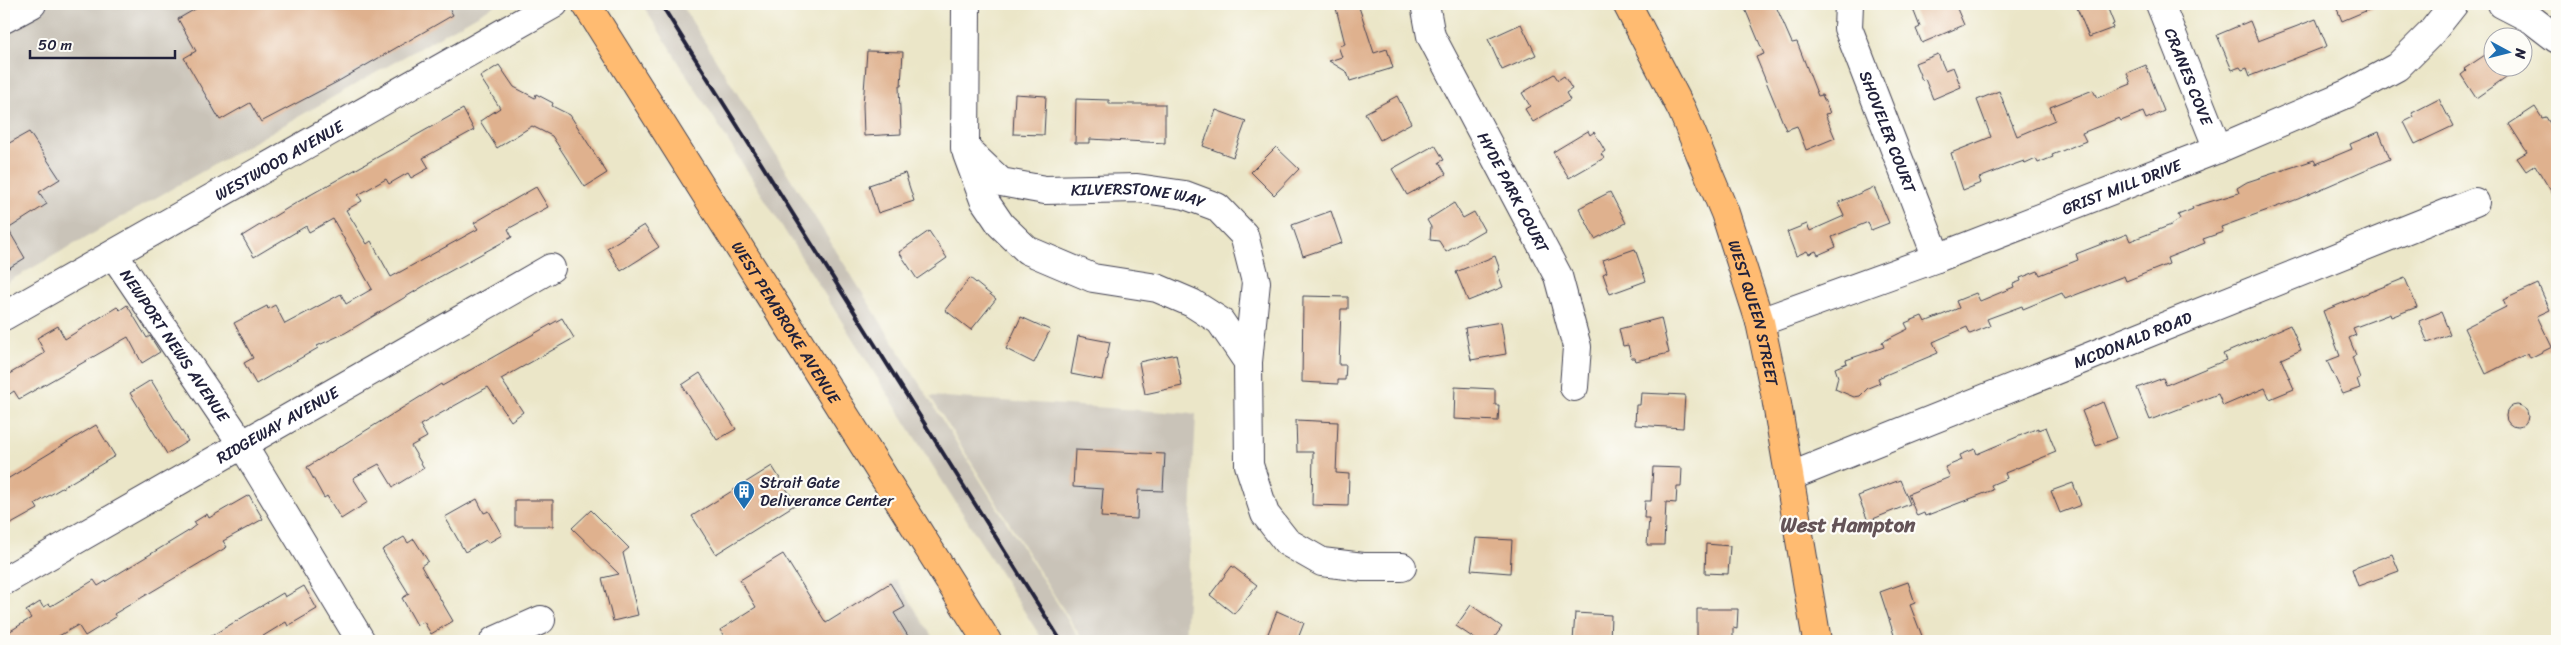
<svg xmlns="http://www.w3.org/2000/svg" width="2561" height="645" viewBox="0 0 2561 645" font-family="Sriracha,sans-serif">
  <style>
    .industrial { fill: #c9c3b8 }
    .building { fill: #dfb18e }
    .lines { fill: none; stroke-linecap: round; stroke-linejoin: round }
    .minor-casing { stroke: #403f50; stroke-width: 30 }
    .major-casing { stroke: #403f50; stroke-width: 30 }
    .minor { stroke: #fff; stroke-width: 28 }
    .major { stroke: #ffbb71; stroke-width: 28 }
    .rail { stroke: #22223b; stroke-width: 4 }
    .labels { text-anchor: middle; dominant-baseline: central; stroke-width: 4.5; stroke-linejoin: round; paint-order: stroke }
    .street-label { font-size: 16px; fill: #22223b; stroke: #fdfcf7 }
    .poi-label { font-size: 16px; fill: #22223b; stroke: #fdfcf7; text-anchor: start }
    .district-label { font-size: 21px; font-weight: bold; fill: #645458; stroke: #fdfcf7 }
  </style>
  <rect width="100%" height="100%" fill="#fdfcf7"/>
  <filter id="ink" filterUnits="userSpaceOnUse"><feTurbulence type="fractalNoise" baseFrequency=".02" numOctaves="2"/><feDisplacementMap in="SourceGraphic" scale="10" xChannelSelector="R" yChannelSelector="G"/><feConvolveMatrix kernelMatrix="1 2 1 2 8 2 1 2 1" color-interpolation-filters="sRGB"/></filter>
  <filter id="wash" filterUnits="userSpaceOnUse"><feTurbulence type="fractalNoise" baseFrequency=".0096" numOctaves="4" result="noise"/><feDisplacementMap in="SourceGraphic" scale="20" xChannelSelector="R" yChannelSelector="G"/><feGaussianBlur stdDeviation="1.12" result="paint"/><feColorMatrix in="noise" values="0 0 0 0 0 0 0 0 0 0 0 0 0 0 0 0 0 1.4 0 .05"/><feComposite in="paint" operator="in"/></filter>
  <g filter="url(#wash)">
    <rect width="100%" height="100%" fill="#ebe6c8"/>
    <!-- industrial -->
    <path class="industrial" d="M4 4H497L4 284Z
      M642 4H681L1081 641H1043Z
      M930 396 1196 414 1185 641H1083Z
      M896 579 935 641H795Z"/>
    <g id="blocks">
      <!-- building -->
      <path class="building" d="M204 4H447L453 15 337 82 261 122 250 103 220 120 184 58 196 51 178 19Z
        M1335 4H1358L1374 53 1387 49 1393 68 1350 81 1347 72 1329 61 1342 57 1338 46 1345 44Z
        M1743 4H1775L1792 43 1797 42 1818 96 1822 95 1830 113 1825 114 1835 138 1806 150 1797 126 1786 130 1756 57 1764 54Z
        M1911 4H1955L1964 25 1922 43 1916 29 1920 27Z
        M2086 4H2106L2114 24 2112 25 2113 28 2089 37 2077 8Z
        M2335 4H2382L2342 21Z
        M2316 19 2327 46 2250 76 2247 68 2242 70 2240 67 2232 70 2217 35 2250 21 2258 41Z
        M1521 24 1536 55 1502 70 1488 39Z
        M2494 49V68H2519L2476 98 2461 75 2466 71 2464 69Z
        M867 51 903 52 901 86H899L901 134 864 136 863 105Z
        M1938 54 1945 70 1953 67 1961 87 1933 99 1925 79 1922 80 1915 63Z
        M499 65 514 87 535 98 536 94 553 103 552 106 570 115 607 173 585 187 552 136 532 126 497 148 480 121 500 108 480 77Z
        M2146 65 2164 111 2146 119 2143 112 2121 121 2119 118 2082 133 2086 141 2052 155 2053 157 2038 163 2036 159 2025 164 2024 161 2010 166 1979 178 1981 183 1963 190 1951 153 1991 137 1977 100 1999 91 2017 136 2055 120 2050 107 2093 90 2097 98 2131 84 2127 73Z
        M1554 74 1558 80 1564 76 1572 89 1566 93 1570 100 1533 122 1525 109 1530 106 1522 93Z
        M1015 94 1046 96 1044 135 1013 134Z
        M1397 96 1411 123 1380 140 1365 113Z
        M1076 99 1109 100V104H1165V143L1090 139V143H1075Z
        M2439 99 2453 126 2415 144 2404 122 2414 117 2412 113Z
        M2535 107 2542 118 2546 117 2557 135V201L2535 165 2526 171 2517 158 2527 152 2509 124Z
        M463 109 474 130 423 158 429 168 411 178 408 173 389 184 386 179 358 195 362 201 346 210 367 244 371 241 391 277 478 229 474 223 536 187 548 207 508 229 512 237 434 280 345 333 317 346 318 348 256 384 244 363 253 358 234 323 267 306 268 309 275 305 285 324 341 294 346 304 372 289 333 219 309 232 306 226 254 257 242 236 296 203Z
        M1216 110 1246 121 1233 157 1203 146Z
        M1588 131 1590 135 1594 132 1605 151 1601 154 1604 158 1569 178 1553 152Z
        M29 132 60 179 39 192 47 204 8 229 25 258 4 271V146Z
        M2379 132 2390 159 2298 199 2221 227 2223 232 2203 239 2205 243 2167 258 2169 264 2126 281 2124 276 2065 299 2062 293 2023 309 2022 306 1987 319 1990 326 1970 334 1967 327 1933 342 1938 353 1878 378 1880 383 1868 388 1860 396 1854 397 1835 389 1838 377 1835 368 1847 363 1846 360 1884 347 1882 342 1908 329 1905 323 1922 316 1925 322 1959 308 1956 301 1976 293 1980 301 2014 287 2013 284 2021 281 2020 278 2038 271 2040 275 2078 260 2076 254 2127 234 2130 241 2171 225 2180 219 2178 215 2193 209 2192 207 2239 193 2237 188 2247 182 2314 160 2316 164 2352 149 2350 144Z
        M1435 145 1444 160 1439 162 1446 174 1407 195 1392 169Z
        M1276 147 1299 169 1274 195 1251 172Z
        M905 173 914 201 878 213 869 185Z
        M1874 187 1889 223 1871 230 1868 222 1832 237 1836 247 1818 255 1816 251 1809 254 1807 251 1796 256 1787 232 1807 224 1810 231 1844 216 1838 203Z
        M1610 192 1626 223 1595 239 1579 208Z
        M1454 203 1463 218 1474 212 1484 230 1446 252 1439 241 1430 240 1431 227 1427 220Z
        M1331 211 1342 243 1303 256 1292 225Z
        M644 225 659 247 621 271 607 248Z
        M929 231 947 258 917 279 899 252Z
        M1635 249 1646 281 1610 294 1603 274 1607 272 1603 260Z
        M1495 256 1500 270 1497 271 1503 287 1468 301 1456 272Z
        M970 278 996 299 971 330 945 310Z
        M2405 278 2417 307 2391 317 2390 314 2353 328 2356 335 2349 338 2356 355 2352 357 2360 378 2357 379 2360 388 2343 394 2327 361 2340 356 2323 311Z
        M2538 284 2550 310 2537 316 2552 347 2530 358 2528 353 2486 374 2464 328 2506 307 2503 300Z
        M1303 296 1348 297V309H1341L1339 365H1346L1345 380H1338V384L1302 382Z
        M127 305 147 338 150 336 160 352 142 363 128 337 19 399 14 391 4 398V377L45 353 37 338 58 326 65 339 117 307 120 310Z
        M2441 312 2450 334 2428 343 2419 321Z
        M1021 317 1050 330 1034 363 1006 349Z
        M562 318 574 338 501 379 523 412 511 421 488 387 420 425 427 437 411 446 424 468 393 487 379 464 353 478 368 502 341 519 327 496 324 498 307 467 441 384 442 386Z
        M1661 318 1669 353 1636 361 1635 358H1631L1628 345 1623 346 1619 329Z
        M1501 322 1506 354 1471 360 1465 328Z
        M2290 325 2301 350 2281 359 2294 389 2270 399 2265 388 2223 406 2218 394 2150 420 2137 388 2163 378 2166 385 2226 360 2223 354Z
        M1078 336 1110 342 1102 380 1071 374Z
        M1176 354 1182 386 1145 394 1139 362Z
        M700 373 736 429 717 440 682 385Z
        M151 380 188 441 167 454 130 393Z
        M1455 387 1495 389V405H1499L1498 421 1454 419Z
        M1641 393 1685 395 1683 428 1635 425 1636 405H1640Z
        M2103 402 2117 438 2096 446 2082 411Z
        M2506 416a11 11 0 1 1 22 0a11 11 0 1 1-22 0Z
        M1296 420 1338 422 1336 473 1349 474 1348 506 1312 505 1313 452H1297Z
        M96 425 115 456 35 504 38 509 4 528V481Z
        M2046 427 2056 452 2005 473 2007 478 1991 485 1993 490 1925 516 1924 513 1917 516 1908 494 1950 477 1945 467 1962 460 1960 455 1975 449 1977 454 2038 428V430Z
        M1075 450 1165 454 1163 491 1138 490 1137 519 1101 517 1103 489 1073 487Z
        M772 466 796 504 716 554 692 516Z
        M1653 467 1682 468 1681 487H1677L1676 503 1666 502 1664 545H1647L1649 518H1644L1645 501H1651Z
        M1900 480 1910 504 1868 521 1858 496Z
        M2073 483 2081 505 2060 513 2051 491Z
        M249 495 263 519 223 541 227 547 114 614 116 617 85 636 78 625 50 641H4V635L31 618 26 611 40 602 43 607 49 604 51 606 94 580 98 586 187 532 196 525 194 522 207 514 209 518Z
        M477 499 484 513 489 511 502 535 488 543 486 540 465 552 445 517Z
        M515 500H553V526H515Z
        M591 510 629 548 623 553 638 615 613 621 602 578 619 574 572 528Z
        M404 537 408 543 414 539 428 561 421 566 453 621 431 634 424 622 417 625 402 598 409 594 382 550Z
        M1476 538 1512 540 1510 573 1471 570Z
        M1706 544 1730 546 1728 574 1705 573Z
        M783 554 826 623 890 583 905 607 894 613 911 641H727L720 630 756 607 740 580Z
        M2392 554 2399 571 2358 586 2352 569Z
        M1232 566 1257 585 1234 614 1210 595Z
        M1908 582 1915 603 1910 605 1924 641H1896L1880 592Z
        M304 586 317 609 288 626 286 622 255 641H203L283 593 285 597Z
        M1471 605 1502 627 1492 641H1478L1456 626Z
        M1697 609H1738L1737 629 1733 628V640H1697Z
        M1277 611 1304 623 1297 641H1265Z
        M1575 613 1611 615 1610 641H1573Z"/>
    </g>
  </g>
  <g filter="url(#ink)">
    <use href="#blocks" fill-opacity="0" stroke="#403f50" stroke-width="1"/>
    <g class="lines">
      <!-- minor casing -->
      <g class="minor-casing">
        <g id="minor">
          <path id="s1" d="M966 4 965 148 1001 182 1045 190 1137 188 1185 195 1217 207 1244 235 1256 282 1248 362 1249 465 1265 514 1287 542 1322 562 1363 567H1402"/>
          <path id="s2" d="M1425 4 1431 36 1558 276 1577 347 1574 387"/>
          <path id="s3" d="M1849 4 1848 28 1937 258"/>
          <path id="s4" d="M2160 4 2218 149"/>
          <path d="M2502 4 2531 19 2557 39"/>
          <path d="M4 19 32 4"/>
          <path d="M967 154 984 200 1001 225 1027 250 1093 278 1157 288 1192 303 1220 321 1248 362"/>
          <path id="s5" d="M114 255 242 444 361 641"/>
          <path id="s6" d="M4 316 554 4"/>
          <path id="s7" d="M1760 322 1937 258 2218 149 2349 93 2397 67 2431 33 2454 4"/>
          <path id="s8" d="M1789 477 2475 202"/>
          <path id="s9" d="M4 581 551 268"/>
          <path d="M494 641 541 620"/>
        </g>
      </g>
      <!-- major casing -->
      <g class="major-casing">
        <g id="major">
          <path id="s10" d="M586 4 987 641"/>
          <path id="s11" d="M1627 4 1682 110 1725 213 1760 322 1776 398 1817 641"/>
        </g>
      </g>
      <!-- minor -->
      <use href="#minor" class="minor"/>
      <!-- major -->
      <use href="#major" class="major"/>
      <!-- rail -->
      <path class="rail" d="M661 4 1061 641"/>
    </g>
  </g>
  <!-- icons -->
  <defs>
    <g id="building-pin" transform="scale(1.125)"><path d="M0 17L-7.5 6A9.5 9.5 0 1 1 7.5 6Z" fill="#1f6fb2" stroke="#fdfcf7"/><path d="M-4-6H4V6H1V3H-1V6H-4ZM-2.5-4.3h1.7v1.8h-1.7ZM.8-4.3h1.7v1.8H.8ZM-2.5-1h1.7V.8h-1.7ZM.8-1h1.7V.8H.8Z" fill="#fff"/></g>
  </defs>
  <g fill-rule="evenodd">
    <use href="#building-pin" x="744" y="491"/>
  </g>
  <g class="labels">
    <!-- street labels -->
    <g class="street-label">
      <text stroke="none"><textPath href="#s4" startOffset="78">CRANES COVE</textPath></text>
      <text stroke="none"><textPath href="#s3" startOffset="135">SHOVELER COURT</textPath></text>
      <text stroke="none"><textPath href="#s6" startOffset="316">WESTWOOD AVENUE</textPath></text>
      <text stroke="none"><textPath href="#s7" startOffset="386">GRIST MILL DRIVE</textPath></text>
      <text stroke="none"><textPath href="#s2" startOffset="209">HYDE PARK COURT</textPath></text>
      <text stroke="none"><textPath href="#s1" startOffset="332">KILVERSTONE WAY</textPath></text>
      <text stroke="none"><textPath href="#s11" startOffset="335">WEST QUEEN STREET</textPath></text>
      <text stroke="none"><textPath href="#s10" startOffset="376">WEST PEMBROKE AVENUE</textPath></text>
      <text stroke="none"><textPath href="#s8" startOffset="370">MCDONALD ROAD</textPath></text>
      <text stroke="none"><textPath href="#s5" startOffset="109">NEWPORT NEWS AVENUE</textPath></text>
      <text stroke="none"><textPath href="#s9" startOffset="315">RIDGEWAY AVENUE</textPath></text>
    </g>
    <!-- poi labels -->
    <g class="poi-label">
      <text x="760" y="482">Strait Gate<tspan x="760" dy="18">Deliverance Center</tspan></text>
    </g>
    <!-- district labels -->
    <g class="district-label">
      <text x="1848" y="525">West Hampton</text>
    </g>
  </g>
  <!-- margin -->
  <rect width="2561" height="645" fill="none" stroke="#fdfcf7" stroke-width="20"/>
  <!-- north arrow -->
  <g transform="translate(2508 52) rotate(97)"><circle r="24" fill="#fdfcf7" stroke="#a5a5ac"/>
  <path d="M0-4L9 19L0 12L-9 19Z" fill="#1f6fb2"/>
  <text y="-8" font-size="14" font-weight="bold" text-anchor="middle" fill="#22223b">N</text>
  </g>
  <!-- scale -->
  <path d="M30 50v8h145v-8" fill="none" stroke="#22223b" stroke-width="2.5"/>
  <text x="38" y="50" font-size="15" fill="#22223b" stroke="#fdfcf7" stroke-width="4" paint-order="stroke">50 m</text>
</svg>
